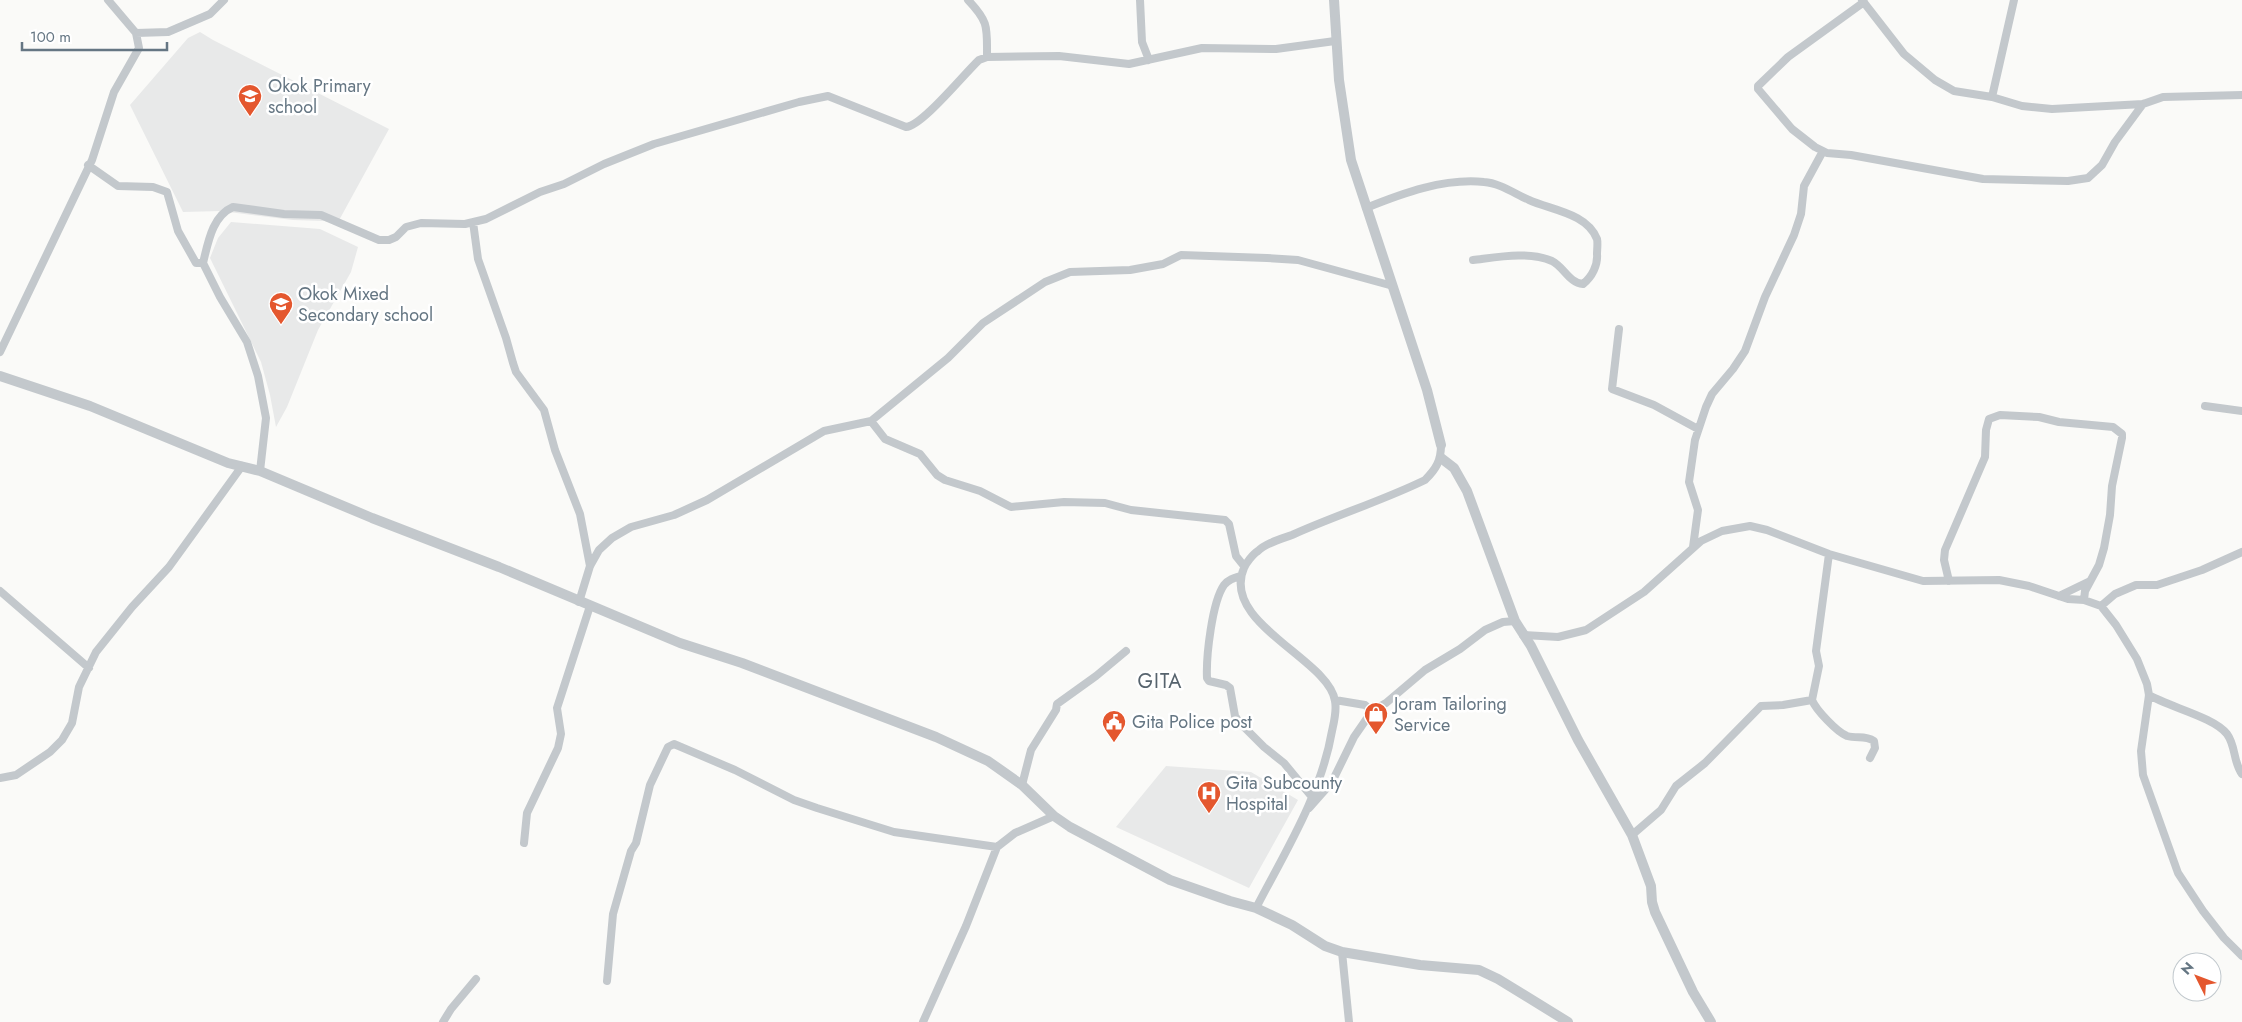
<svg xmlns="http://www.w3.org/2000/svg" width="2242" height="1022" viewBox="0 0 2242 1022" font-family="Jost,sans-serif">
  <style>
    .built { fill: #e8e9e9 }
    .lines { fill: none; stroke-linecap: round; stroke-linejoin: round }
    .minor { stroke: #c3c8cc; stroke-width: 8 }
    .tertiary { stroke: #c3c8cc; stroke-width: 10 }
    .labels { text-anchor: middle; dominant-baseline: central; stroke-width: 5; stroke-linejoin: round; paint-order: stroke }
    .poi-label { font-size: 18px; fill: #657683; stroke: #fff; text-anchor: start }
    .quarter-label { font-size: 20px; letter-spacing: 1px; fill: #57646e; stroke: #fff }
  </style>
  <rect width="100%" height="100%" fill="#fafaf8"/>
  <!-- built -->
  <path class="built" d="M200 32 213 40 389 129 337 224 324 221 293 220 221 211 183 212 130 105 188 38Z
    M231 222 320 229 358 247 351 272 318 330 287 407 276 427 270 395 261 362 210 258 218 238Z
    M1166 766 1251 772 1298 800 1249 888 1116 827Z"/>
  <g class="lines">
    <!-- minor -->
    <path class="minor" d="M968 0C989 22 987 27 987 57
      M1140 0 1142 42 1149 60
      M1862 0 1904 54 1935 80 1954 91 1992 97 2022 106 2052 109 2143 104 2163 97 2242 95
      M1864 2 1788 57 1758 86V89L1792 129 1815 147 1827 153 1851 155 1983 179 2068 181 2088 178 2102 165 2115 142 2143 104
      M136 33 168 32 210 14 224 0
      M1992 97 2014 0
      M88 165 118 186 153 187 167 192 178 231 196 263H203L220 297 247 342 258 376 266 418 260 471
      M1366 208C1403 193 1444 178 1484 182 1500 183 1515 194 1529 200 1551 210 1587 213 1597 239 1598 243 1597 250 1597 254 1598 265 1592 277 1583 284 1569 283 1564 267 1552 261 1528 251 1498 257 1473 260
      M473 222 478 259 506 338 513 363 516 372 544 410 555 450 580 514 590 566
      M203 263C208 243 212 216 233 207L284 214 321 215 379 240H389L396 237 406 227 421 223 465 224 486 219 540 192 564 184 604 164 654 144 799 102 828 96 906 127C922 126 964 74 979 60L987 57 1059 56 1129 64 1202 48 1276 49 1335 41
      M1619 329 1612 389 1654 405 1698 429
      M0 352 92 160 114 92 139 48 136 33 108 0
      M2205 406 2242 411
      M871 421 885 439 920 454 937 475 945 480 980 491 1011 507 1064 502 1105 503 1131 510 1225 520 1229 524 1236 556 1244 566
      M1693 547 1698 510 1689 482 1695 440 1706 407 1712 394 1733 369 1745 351 1765 297 1794 235 1801 214 1804 186 1823 151
      M1829 554 1816 651 1819 666 1812 700C1816 710 1837 732 1847 736 1857 739 1865 735 1874 741L1875 748 1870 758
      M1241 576C1234 578 1229 579 1224 585 1212 602 1206 657 1207 678L1209 681 1226 685 1230 688 1235 716 1239 722 1264 747 1284 763 1312 797
      M1949 581 1944 560 1945 550 1985 457 1986 430 1989 419 2000 415 2039 417 2059 422 2113 427 2122 434V438L2112 486 2110 515 2104 548 2099 565 2085 591 2084 600
      M0 591 89 668
      M2059 596 2088 582
      M579 602 590 566 599 550 612 538 631 527 674 515 707 500 824 431 871 421 948 358 983 323 1045 282 1070 272 1130 270 1163 264 1181 255 1267 258 1298 260 1393 286
      M2101 606 2115 594 2136 585H2157L2202 570 2242 552
      M1523 635 1558 637 1586 630 1644 592 1701 541 1722 531 1750 526 1767 530 1829 554 1923 581 1999 580 2029 586 2068 599 2084 600 2101 606 2116 625 2137 659 2147 684 2149 695 2141 751 2143 775 2178 873 2203 911 2224 938 2242 956
      M2149 695C2169 707 2214 717 2227 734 2236 746 2233 762 2242 774
      M1335 700 1365 705 1372 711
      M0 778 16 775 50 752 62 740 72 723 79 687 96 652 132 607 169 567 242 466
      M1022 785 1031 750 1056 710 1057 704 1096 676 1126 651
      M1309 808 1332 782 1354 737 1372 711 1386 703 1425 670 1460 649 1485 630 1503 622 1515 621
      M1632 835 1661 810 1676 786 1705 763 1761 706 1783 705 1812 700
      M524 843 527 813 558 748 561 734 557 708 590 606
      M1256 908C1285 852 1321 795 1332 731 1334 722 1337 711 1335 701 1330 660 1220 623 1244 568 1246 563 1253 554 1258 551 1266 543 1281 539 1292 535 1336 515 1382 501 1425 480 1436 469 1441 461 1441 445
      M1342 952 1349 1022
      M607 981 613 914 631 851 636 843 650 785 668 747 674 744 735 770 794 800 817 808 894 832 997 847
      M443 1022 451 1009 476 979
      M923 1022 966 926 997 847 1015 833 1054 816"/>
    <!-- tertiary -->
    <path class="tertiary" d="M1334 0 1339 80 1351 160 1427 390 1441 445
      M0 376 90 406 228 463 260 471 372 518 499 567 680 643 742 663 936 737 988 761 1022 785 1054 816 1070 827 1170 880 1230 901 1256 908 1292 925 1325 946 1342 952 1420 965 1479 970 1498 979 1568 1022
      M1441 458 1454 468 1467 491 1515 621 1531 646 1578 740 1632 835 1651 886 1652 902 1655 912 1693 992 1711 1022"/>
  </g>
  <!-- icons -->
  <defs>
    <g id="school-pin" transform="scale(1.25)"><path d="M0 17L-7.5 6A9.5 9.5 0 1 1 7.5 6Z" fill="#e4572e" stroke="#fff"/><path d="M0-5L7-2L0 1L-7-2ZM-4 1L0 2.5L4 1V4Q0 6-4 4Z" fill="#fff"/></g>
    <g id="shop-pin" transform="scale(1.25)"><path d="M0 17L-7.5 6A9.5 9.5 0 1 1 7.5 6Z" fill="#e4572e" stroke="#fff"/><path d="M-5-2.5h2.3a2.7 3.5 0 0 1 5.4 0H5L5.5 6h-11ZM-1.5-2.5h3a1.5 2.3 0 0 0-3 0Z" fill="#fff"/></g>
    <g id="civic-pin" transform="scale(1.25)"><path d="M0 17L-7.5 6A9.5 9.5 0 1 1 7.5 6Z" fill="#e4572e" stroke="#fff"/><path d="M-.6-6.5H3V-4.5H.6V-3L4-1V1h2V6H-6V1h2V-1L-.6-3ZM-1.2 2.5V6h2.4V2.5Z" fill="#fff"/></g>
    <g id="hospital-pin" transform="scale(1.25)"><path d="M0 17L-7.5 6A9.5 9.5 0 1 1 7.5 6Z" fill="#e4572e" stroke="#fff"/><path d="M-5-5h3v3.5h4V-5h3V5h-3V1.5h-4V5h-3Z" fill="#fff"/></g>
  </defs>
  <g fill-rule="evenodd">
    <use href="#school-pin" x="250" y="96"/>
    <use href="#school-pin" x="281" y="304"/>
    <use href="#shop-pin" x="1376" y="714"/>
    <use href="#civic-pin" x="1114" y="722"/>
    <use href="#hospital-pin" x="1209" y="793"/>
  </g>
  <g class="labels">
    <!-- poi labels -->
    <g class="poi-label">
      <text x="268" y="86">Okok Primary<tspan x="268" dy="21">school</tspan></text>
      <text x="298" y="294">Okok Mixed<tspan x="298" dy="21">Secondary school</tspan></text>
      <text x="1394" y="704">Joram Tailoring<tspan x="1394" dy="21">Service</tspan></text>
      <text x="1132" y="722">Gita Police post</text>
      <text x="1226" y="783">Gita Subcounty<tspan x="1226" dy="21">Hospital</tspan></text>
    </g>
    <!-- quarter labels -->
    <g class="quarter-label">
      <text x="1160" y="681">GITA</text>
    </g>
  </g>
  <!-- north arrow -->
  <g transform="translate(2197 977) rotate(312)"><circle r="24" fill="#ffffff" stroke="#c1c8cd"/>
  <path d="M0-4L9 19L0 12L-9 19Z" fill="#e4572e"/>
  <text y="-8" font-size="14" font-weight="bold" text-anchor="middle" fill="#657683">N</text>
  </g>
  <!-- scale -->
  <path d="M22 42v8h145v-8" fill="none" stroke="#657683" stroke-width="2.5"/>
  <text x="30" y="42" font-size="15" fill="#657683" stroke="#ffffff" stroke-width="4" paint-order="stroke">100 m</text>
</svg>
